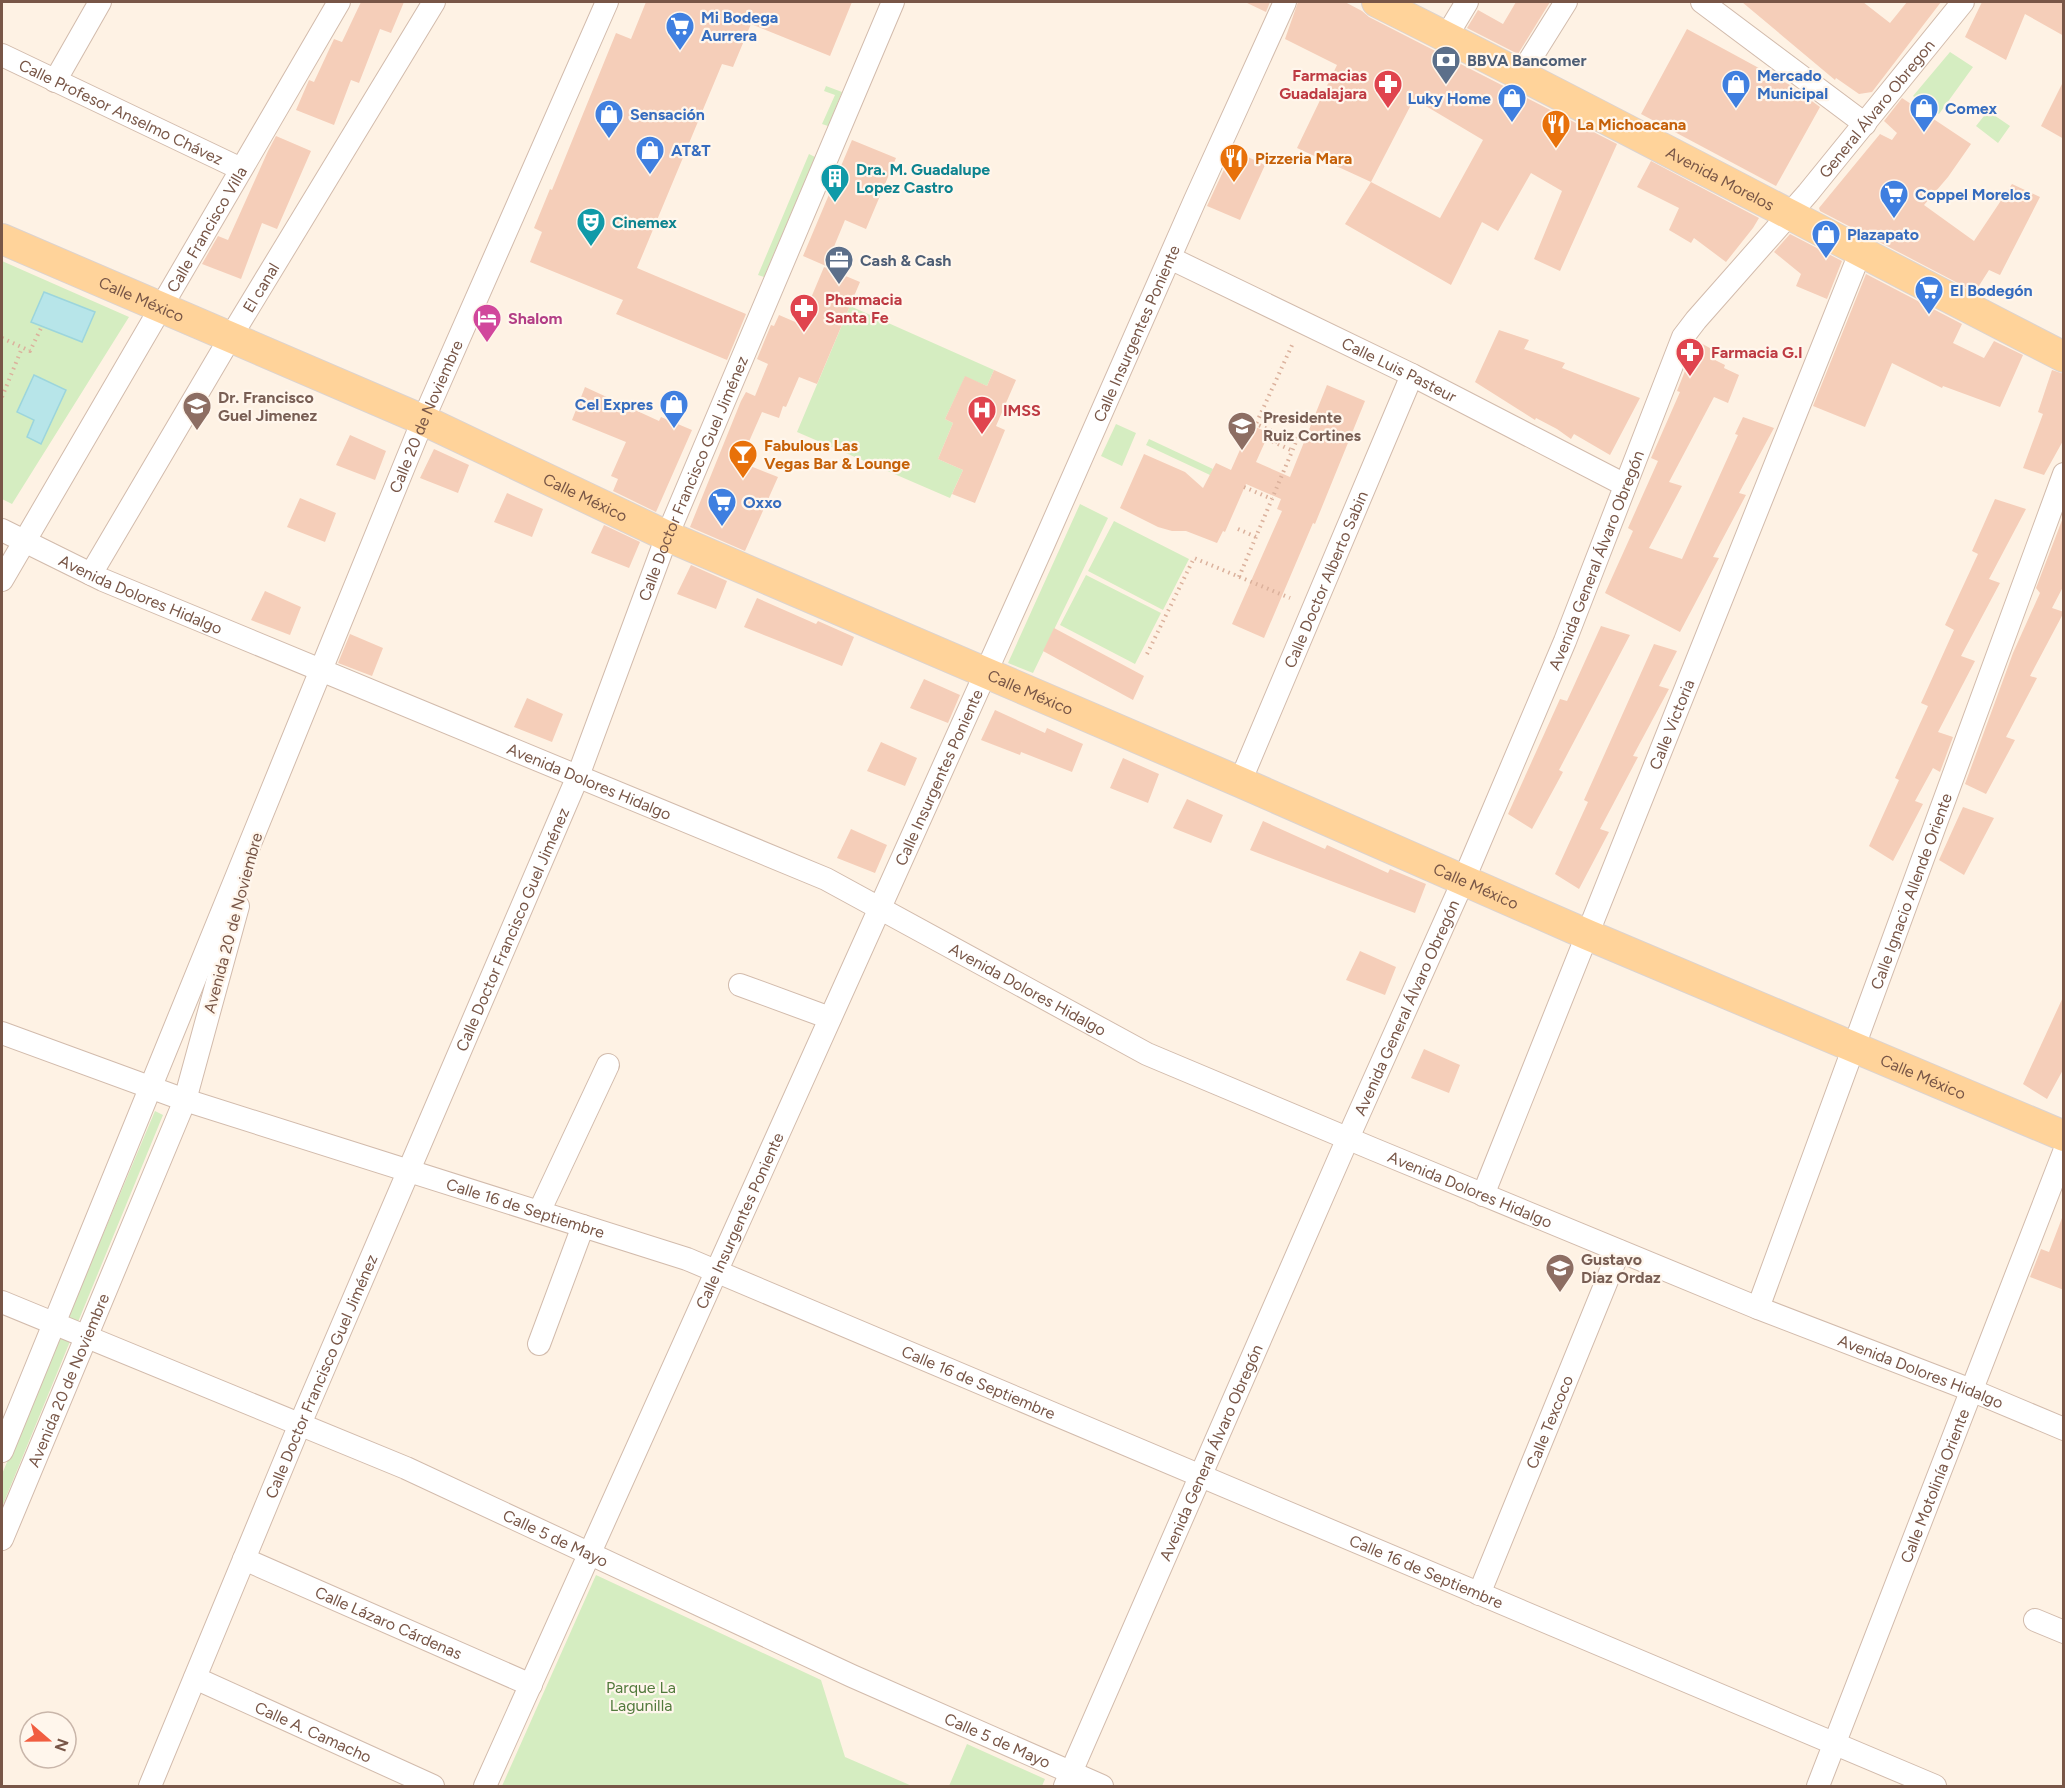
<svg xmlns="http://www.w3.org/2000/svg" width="2065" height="1788" viewBox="0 0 2065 1788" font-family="Figtree,sans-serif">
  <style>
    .green { fill: #d5edc1 }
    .water { fill: #b7e5e9; stroke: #9cd5dc; stroke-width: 1.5 }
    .building { fill: #f5ceb9; fill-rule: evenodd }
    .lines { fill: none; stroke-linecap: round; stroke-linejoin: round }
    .minor-casing { stroke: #d2bbac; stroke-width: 24 }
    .major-casing { stroke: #dcd3cf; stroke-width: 32 }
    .path { stroke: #dbb19c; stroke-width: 4; stroke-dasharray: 1.5 4.5; stroke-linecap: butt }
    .minor { stroke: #fff; stroke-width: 22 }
    .major { stroke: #ffd39a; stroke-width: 30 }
    .labels { text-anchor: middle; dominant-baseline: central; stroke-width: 4.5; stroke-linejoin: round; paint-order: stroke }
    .shop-label { font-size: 16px; font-weight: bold; fill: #366cbe; stroke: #fff6ec; text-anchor: start }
    .service-label { font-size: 16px; font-weight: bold; fill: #4e5e75; stroke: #fff6ec; text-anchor: start }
    .health-label { font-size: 16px; font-weight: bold; fill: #be3a42; stroke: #fff6ec; text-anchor: start }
    .street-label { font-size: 16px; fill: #785647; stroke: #fff6ec }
    .food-label { font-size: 16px; font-weight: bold; fill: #c56008; stroke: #fff6ec; text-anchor: start }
    .culture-label { font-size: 16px; font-weight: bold; fill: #0d838f; stroke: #fff6ec; text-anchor: start }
    .hotel-label { font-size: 16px; font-weight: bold; fill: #b23c85; stroke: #fff6ec; text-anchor: start }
    .education-label { font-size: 16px; font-weight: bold; fill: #785e54; stroke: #fff6ec; text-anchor: start }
    .park-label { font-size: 16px; fill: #527a3c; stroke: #fff6ec }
  </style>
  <rect width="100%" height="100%" fill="#fef2e4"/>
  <!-- green -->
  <path class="green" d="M1950 52 1973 67 1939 114 1913 96Z
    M826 86 842 92 828 126 822 124 835 95 824 91Z
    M1988 111 2010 126 1998 143 1976 126Z
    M809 154 815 157 764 277 758 275Z
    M2 261 129 317 12 504 2 499Z
    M850 306 994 370 987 386 965 377 945 419 953 423 938 459 963 470 950 498 797 432Z
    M1116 424 1136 433 1122 466 1101 456Z
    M1149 439 1213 469 1210 475 1146 445Z
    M1080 504 1108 518 1033 673 1008 663Z
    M1114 521 1189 559 1163 610 1088 571Z
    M1086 575 1161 613 1135 664 1060 625Z
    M155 1111 163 1115 2 1507V1474Z
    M596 1575 821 1680 845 1757 912 1786H502Z
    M967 1744 1045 1779 1042 1786H949Z"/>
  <!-- water -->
  <path class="water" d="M44 292 95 312 82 342 31 322Z
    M34 375 66 390 41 444 27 437 34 420 17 412Z"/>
  <!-- building -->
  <path class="building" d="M361 2H404L391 33 380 29 359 83 351 80 334 125 296 110 309 80 314 82 334 39 342 42Z
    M646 2H852L830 56 751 24 733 67 722 64 637 268 746 314 727 360 616 314 623 300 530 262 542 232 534 228 550 189 552 190 616 33 631 39Z
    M1245 2H1270L1266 12Z
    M1298 2H1345L1362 11 1369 17 1617 144 1560 271 1534 259 1562 191 1531 173 1498 231 1482 222 1451 285 1345 224 1371 182 1297 148 1337 65 1285 39ZM1414 99 1483 140 1440 218 1371 182Z
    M1516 2H1550L1518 54 1467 28 1478 10 1503 24Z
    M1742 2H1863L1890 23 1907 2H1941L1872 92 1859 94 1836 78 1835 80Z
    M1982 2H2064V36L2025 14 2006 60 1965 37Z
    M1687 29 1790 85 1820 107 1776 186 1641 114Z
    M2064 80V139L2041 126Z
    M1902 98 1971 144 1948 177 1924 205 1974 241 2012 184 2040 197 2000 275 1989 270 1975 292 1820 211 1819 208 1880 134 1892 140 1897 133 1884 121Z
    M276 136 311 151 277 229 262 223 241 279 202 264 218 236 228 240 268 151Z
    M852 140 896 158 866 229 845 220 826 266 803 256Z
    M1233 150 1265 165 1240 220 1207 206Z
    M1651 161 1759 218 1753 228 1726 262 1694 238 1691 243 1669 230 1679 208 1637 187Z
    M1790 234 1842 261 1827 299 1796 286 1801 274 1774 252Z
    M824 267 860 282 817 384 799 377 786 407 783 406 779 418 762 412 740 462 778 477 745 551 690 527 741 401 746 392 755 396 768 364 757 359 771 325 774 326 779 315 800 324Z
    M1866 274 1962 324 1953 343 1984 358 1994 341 2023 355 2000 407 1943 386 1942 388 1892 363 1865 427 1813 406Z
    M1499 330 1529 340 1524 349 1565 363 1562 368 1640 398 1610 455 1574 434 1571 439 1557 429 1536 418 1535 420 1475 382Z
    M1697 341 1719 353 1715 360 1725 365 1724 368 1739 375 1728 403 1714 397 1669 482 1682 486 1649 548 1682 559 1738 435 1735 434 1743 417 1774 428 1739 493 1746 495 1713 557 1719 558 1680 632 1605 593 1633 531 1628 528 1658 461 1651 458 1680 392 1677 391Z
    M994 370 1016 380 996 426 1005 430 975 503 952 494 963 470 938 459 953 423 945 419 965 376 987 386Z
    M2052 370 2064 374V439L2044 475 2023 468 2043 414 2038 412Z
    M1327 385 1365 401 1315 524 1313 523 1264 638 1232 624 1282 511 1277 509 1281 499 1246 484 1225 532 1223 531 1217 543 1186 531H1172L1158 527 1120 508 1144 454 1185 472 1203 488 1216 463 1231 470 1251 425 1269 433 1256 462 1290 477Z
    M585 387 659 421 661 417 692 430 656 512 613 491 618 479 611 476 626 442 572 420Z
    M350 435 386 451 375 480 336 465Z
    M434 449 469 465 458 493 420 478Z
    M507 493 543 509 532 537 494 522Z
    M300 498 336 513 325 542 287 527Z
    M1995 499 2026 509 1989 579 2000 583 1961 656 1975 661 1938 732 1953 737 1940 772 1933 768 1915 801 1923 804 1893 861 1869 846 1899 780 1895 778 1928 706 1921 703 1954 630 1945 625 1978 554 1972 551Z
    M2064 515V585L2052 608 2064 612 2030 676 2037 678 2006 737 2015 740 1986 794 1965 784 2013 653 2040 593 2036 588Z
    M604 525 640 542 629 568 591 553Z
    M691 565 727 581 716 609 677 594Z
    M265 591 301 607 290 635 251 620Z
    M757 598 816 624 818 621 854 637 842 666 744 627Z
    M1601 626 1630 635 1559 770 1563 772 1532 829 1508 814 1560 699 1567 701Z
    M1054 628 1144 676 1133 700 1043 651Z
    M350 634 383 648 372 676 338 663Z
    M1654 644 1677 651 1659 686 1669 689 1633 756 1638 757 1600 829 1609 832 1579 889 1555 874 1588 802 1584 800Z
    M924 679 960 695 948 723 910 708Z
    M527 698 563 714 552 742 514 727Z
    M995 710 1045 733 1047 728 1083 744 1072 772 1021 752 1020 755 981 740Z
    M881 742 917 758 905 786 867 771Z
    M1123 758 1159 774 1148 803 1110 788Z
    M1187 799 1223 815 1211 843 1173 828Z
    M1963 807 1994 818 1964 875 1939 860Z
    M1263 821 1325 849 1327 845 1388 873 1390 869 1426 884 1415 913 1250 850Z
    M851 829 887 845 875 873 837 858Z
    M1360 951 1396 967 1385 995 1346 980Z
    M2064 995V1068L2047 1099 2023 1084Z
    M1424 1049 1460 1065 1449 1093 1411 1078Z
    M2062 1218H2064V1290L2030 1277 2041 1249 2049 1252Z"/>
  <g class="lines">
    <!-- minor casing -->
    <g class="minor-casing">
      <g id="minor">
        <path d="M1702 2 1865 124"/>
        <path d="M1446 37 1467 2"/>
        <path id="s1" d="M2 55 241 169"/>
        <path d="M1521 74 1566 2"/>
        <path d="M55 81 100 2"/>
        <path id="s2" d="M1170 258 1412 375 1625 485"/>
        <path id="s3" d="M2 530 103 580 826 879 1147 1054 1373 1149 1758 1308 1971 1390 2064 1429"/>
        <path id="s4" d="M91 574 230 338 434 2"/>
        <path id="s5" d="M2 580 339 2"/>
        <path id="s6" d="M1240 782 1412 375"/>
        <path d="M740 985 830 1018"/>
        <path id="s7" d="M2 1033 185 1100 687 1259 1935 1786"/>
        <path id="s8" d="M1483 1195 1860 253"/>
        <path d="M539 1212 608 1065"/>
        <path id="s9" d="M2 1302 406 1468 852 1676 1102 1786"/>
        <path id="s10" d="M1758 1308 2064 474"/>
        <path d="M539 1344 583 1226"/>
        <path id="s11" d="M2 1451 423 420 607 2"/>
        <path id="s12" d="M2 1539 185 1100 238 906"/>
        <path id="s13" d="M244 1559 531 1685"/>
        <path id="s14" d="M1479 1594 1619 1251"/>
        <path d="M2035 1620 2064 1632"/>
        <path id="s15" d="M195 1678 433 1786"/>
        <path id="s16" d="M150 1786 300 1424 578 776 667 536 893 2"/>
        <path id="s17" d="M485 1786 1044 543 1195 200 1285 2"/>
        <path id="s18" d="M1065 1786 1348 1138 1464 879 1565 641 1683 337 1696 320 1808 193 1963 2"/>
        <path id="s19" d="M1818 1786 2064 1152"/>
      </g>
    </g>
    <!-- major casing -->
    <g class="major-casing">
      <g id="major">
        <path id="s20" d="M1377 2C1607 117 1834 239 2064 357"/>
        <path id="s21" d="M2 239 423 420 667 536 1240 782 1588 935 2064 1136"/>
      </g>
    </g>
    <!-- path -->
    <path class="path" d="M2 338 30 351 42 326
      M2 397 22 348
      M1267 439 1293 451
      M1275 443 1279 434 1256 424 1293 343
      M1244 487 1272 499
      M1238 529 1256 537
      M1239 577 1301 430
      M1147 654 1194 558 1290 598"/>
    <!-- minor -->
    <use href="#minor" class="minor"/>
    <!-- major -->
    <use href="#major" class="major"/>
  </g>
  <!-- icons -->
  <defs>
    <g id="supermarket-pin" transform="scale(1.5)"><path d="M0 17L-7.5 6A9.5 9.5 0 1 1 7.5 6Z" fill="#3f7fe0" stroke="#fff6ec"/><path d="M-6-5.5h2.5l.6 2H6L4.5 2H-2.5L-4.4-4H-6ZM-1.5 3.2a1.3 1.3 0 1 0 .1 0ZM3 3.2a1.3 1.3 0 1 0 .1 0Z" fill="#fff"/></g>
    <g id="bank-pin" transform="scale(1.5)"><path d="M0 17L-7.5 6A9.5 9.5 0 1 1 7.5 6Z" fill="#5c6f8a" stroke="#fff6ec"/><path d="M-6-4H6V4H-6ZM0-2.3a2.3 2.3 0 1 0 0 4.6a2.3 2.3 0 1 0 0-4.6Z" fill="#fff"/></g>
    <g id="pharmacy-pin" transform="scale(1.5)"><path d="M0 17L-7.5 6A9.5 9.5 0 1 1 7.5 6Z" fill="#e0444e" stroke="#fff6ec"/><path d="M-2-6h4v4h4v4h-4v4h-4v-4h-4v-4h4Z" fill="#fff"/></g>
    <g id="shop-pin" transform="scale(1.5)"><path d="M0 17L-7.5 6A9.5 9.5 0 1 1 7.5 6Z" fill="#3f7fe0" stroke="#fff6ec"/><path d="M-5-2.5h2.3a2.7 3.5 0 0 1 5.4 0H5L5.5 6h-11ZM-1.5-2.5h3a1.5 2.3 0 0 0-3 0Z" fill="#fff"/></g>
    <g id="restaurant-pin" transform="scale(1.5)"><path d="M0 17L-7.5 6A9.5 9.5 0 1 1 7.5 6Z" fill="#e8710a" stroke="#fff6ec"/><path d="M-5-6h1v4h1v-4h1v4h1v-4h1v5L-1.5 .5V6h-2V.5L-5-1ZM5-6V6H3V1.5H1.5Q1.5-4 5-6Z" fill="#fff"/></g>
    <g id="building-pin" transform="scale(1.5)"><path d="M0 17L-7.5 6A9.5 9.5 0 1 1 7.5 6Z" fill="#0f9aa8" stroke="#fff6ec"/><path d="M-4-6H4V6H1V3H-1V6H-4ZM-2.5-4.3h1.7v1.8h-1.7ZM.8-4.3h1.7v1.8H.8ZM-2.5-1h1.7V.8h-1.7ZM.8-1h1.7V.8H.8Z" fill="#fff"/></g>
    <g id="theatre-pin" transform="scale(1.5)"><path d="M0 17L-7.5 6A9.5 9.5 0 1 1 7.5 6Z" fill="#0f9aa8" stroke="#fff6ec"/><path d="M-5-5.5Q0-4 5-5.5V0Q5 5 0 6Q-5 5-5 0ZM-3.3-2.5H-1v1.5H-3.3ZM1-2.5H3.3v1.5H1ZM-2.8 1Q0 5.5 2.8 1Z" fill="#fff"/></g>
    <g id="office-pin" transform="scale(1.5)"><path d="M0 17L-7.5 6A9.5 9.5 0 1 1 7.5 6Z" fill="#5c6f8a" stroke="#fff6ec"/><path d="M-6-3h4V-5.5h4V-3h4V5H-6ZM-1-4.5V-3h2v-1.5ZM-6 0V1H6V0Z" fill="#fff"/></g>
    <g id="hotel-pin" transform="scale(1.5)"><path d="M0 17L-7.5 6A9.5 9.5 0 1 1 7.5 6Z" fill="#d1479c" stroke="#fff6ec"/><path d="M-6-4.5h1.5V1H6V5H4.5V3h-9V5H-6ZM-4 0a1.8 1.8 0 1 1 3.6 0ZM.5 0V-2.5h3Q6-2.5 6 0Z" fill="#fff"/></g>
    <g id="school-pin" transform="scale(1.5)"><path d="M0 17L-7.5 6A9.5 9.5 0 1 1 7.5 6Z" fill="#8d6e63" stroke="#fff6ec"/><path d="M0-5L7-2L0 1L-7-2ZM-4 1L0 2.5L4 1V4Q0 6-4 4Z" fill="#fff"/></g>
    <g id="hospital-pin" transform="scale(1.5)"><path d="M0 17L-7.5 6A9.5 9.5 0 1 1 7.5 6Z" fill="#e0444e" stroke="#fff6ec"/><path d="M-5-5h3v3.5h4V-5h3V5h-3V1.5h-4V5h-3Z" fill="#fff"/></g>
    <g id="bar-pin" transform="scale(1.5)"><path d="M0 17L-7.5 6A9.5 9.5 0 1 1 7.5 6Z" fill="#e8710a" stroke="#fff6ec"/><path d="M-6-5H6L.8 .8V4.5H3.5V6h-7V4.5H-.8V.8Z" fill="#fff"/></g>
  </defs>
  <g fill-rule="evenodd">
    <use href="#supermarket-pin" x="680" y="26"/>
    <use href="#bank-pin" x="1446" y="60"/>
    <use href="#pharmacy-pin" x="1388" y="84"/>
    <use href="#shop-pin" x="1736" y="84"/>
    <use href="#shop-pin" x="1512" y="98"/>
    <use href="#shop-pin" x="1924" y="108"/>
    <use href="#shop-pin" x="609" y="114"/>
    <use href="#restaurant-pin" x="1556" y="124"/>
    <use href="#shop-pin" x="650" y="150"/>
    <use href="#restaurant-pin" x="1234" y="158"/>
    <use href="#building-pin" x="835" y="178"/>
    <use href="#supermarket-pin" x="1894" y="194"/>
    <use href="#theatre-pin" x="591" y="222"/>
    <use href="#shop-pin" x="1826" y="234"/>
    <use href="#office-pin" x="839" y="260"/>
    <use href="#supermarket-pin" x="1929" y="290"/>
    <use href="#pharmacy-pin" x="804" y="308"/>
    <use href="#hotel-pin" x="487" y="318"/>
    <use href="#pharmacy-pin" x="1690" y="352"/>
    <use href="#shop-pin" x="674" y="404"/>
    <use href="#school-pin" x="197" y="406"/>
    <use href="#hospital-pin" x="982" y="410"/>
    <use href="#school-pin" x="1242" y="426"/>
    <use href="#bar-pin" x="743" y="454"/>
    <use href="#supermarket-pin" x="722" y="502"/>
    <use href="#school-pin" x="1560" y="1268"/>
  </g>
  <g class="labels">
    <!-- shop labels -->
    <g class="shop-label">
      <text x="701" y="17">Mi Bodega<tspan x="701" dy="18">Aurrera</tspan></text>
      <text x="1757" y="75">Mercado<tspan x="1757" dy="18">Municipal</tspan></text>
      <text x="1491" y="98" text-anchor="end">Luky Home</text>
      <text x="1945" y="108">Comex</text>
      <text x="630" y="114">Sensación</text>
      <text x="671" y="150">AT&amp;T</text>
      <text x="1915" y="194">Coppel Morelos</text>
      <text x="1847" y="234">Plazapato</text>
      <text x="1950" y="290">El Bodegón</text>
      <text x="653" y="404" text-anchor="end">Cel Expres</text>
      <text x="743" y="502">Oxxo</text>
    </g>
    <!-- service labels -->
    <g class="service-label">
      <text x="1467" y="60">BBVA Bancomer</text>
      <text x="860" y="260">Cash &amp; Cash</text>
    </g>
    <!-- health labels -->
    <g class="health-label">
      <text x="1367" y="75" text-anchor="end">Farmacias<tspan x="1367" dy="18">Guadalajara</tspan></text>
      <text x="825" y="299">Pharmacia<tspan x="825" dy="18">Santa Fe</tspan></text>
      <text x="1711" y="352">Farmacia G.I</text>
      <text x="1003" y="410">IMSS</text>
    </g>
    <!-- street labels -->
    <g class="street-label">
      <text stroke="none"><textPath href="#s18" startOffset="1875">General Álvaro Obregon</textPath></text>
      <text stroke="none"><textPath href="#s1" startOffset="132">Calle Profesor Anselmo Chávez</textPath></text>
      <text stroke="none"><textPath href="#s20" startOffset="386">Avenida Morelos</textPath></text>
      <text stroke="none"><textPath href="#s5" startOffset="406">Calle Francisco Villa</textPath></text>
      <text stroke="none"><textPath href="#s4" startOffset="333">El canal</textPath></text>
      <text stroke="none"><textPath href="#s21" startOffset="152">Calle México</textPath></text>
      <text stroke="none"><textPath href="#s17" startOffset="1592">Calle Insurgentes Poniente</textPath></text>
      <text stroke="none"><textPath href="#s2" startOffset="255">Calle Luis Pasteur</textPath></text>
      <text stroke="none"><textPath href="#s11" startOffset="1118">Calle 20 de Noviembre</textPath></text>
      <text stroke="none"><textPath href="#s16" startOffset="1416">Calle Doctor Francisco Guel Jiménez</textPath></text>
      <text stroke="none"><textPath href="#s21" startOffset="638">Calle México</textPath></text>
      <text stroke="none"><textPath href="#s18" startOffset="1336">Avenida General Álvaro Obregón</textPath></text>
      <text stroke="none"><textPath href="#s6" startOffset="220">Calle Doctor Alberto Sabin</textPath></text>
      <text stroke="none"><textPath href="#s3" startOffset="153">Avenida Dolores Hidalgo</textPath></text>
      <text stroke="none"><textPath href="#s21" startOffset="1124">Calle México</textPath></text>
      <text stroke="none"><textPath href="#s8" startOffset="507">Calle Victoria</textPath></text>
      <text stroke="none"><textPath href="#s17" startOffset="1106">Calle Insurgentes Poniente</textPath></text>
      <text stroke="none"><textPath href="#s3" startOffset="639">Avenida Dolores Hidalgo</textPath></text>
      <text stroke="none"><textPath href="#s21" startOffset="1610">Calle México</textPath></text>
      <text stroke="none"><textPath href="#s10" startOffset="444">Calle Ignacio Allende Oriente</textPath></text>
      <text transform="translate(233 923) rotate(-75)">Avenida 20 de Noviembre</text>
      <text stroke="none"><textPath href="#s16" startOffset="930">Calle Doctor Francisco Guel Jiménez</textPath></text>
      <text stroke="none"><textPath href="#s3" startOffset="1125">Avenida Dolores Hidalgo</textPath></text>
      <text stroke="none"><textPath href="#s18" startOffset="850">Avenida General Álvaro Obregón</textPath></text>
      <text stroke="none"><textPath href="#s21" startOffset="2096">Calle México</textPath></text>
      <text stroke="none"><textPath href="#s3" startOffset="1611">Avenida Dolores Hidalgo</textPath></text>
      <text stroke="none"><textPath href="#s7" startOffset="552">Calle 16 de Septiembre</textPath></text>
      <text stroke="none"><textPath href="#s17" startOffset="620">Calle Insurgentes Poniente</textPath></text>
      <text stroke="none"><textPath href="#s3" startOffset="2097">Avenida Dolores Hidalgo</textPath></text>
      <text stroke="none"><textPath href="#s16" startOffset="444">Calle Doctor Francisco Guel Jiménez</textPath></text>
      <text stroke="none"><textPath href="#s12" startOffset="172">Avenida 20 de Noviembre</textPath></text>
      <text stroke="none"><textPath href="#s7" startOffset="1038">Calle 16 de Septiembre</textPath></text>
      <text stroke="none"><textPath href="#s14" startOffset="186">Calle Texcoco</textPath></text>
      <text stroke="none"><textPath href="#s18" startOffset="364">Avenida General Álvaro Obregón</textPath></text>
      <text stroke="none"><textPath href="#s19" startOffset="322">Calle Motolinía Oriente</textPath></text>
      <text stroke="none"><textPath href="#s9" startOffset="602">Calle 5 de Mayo</textPath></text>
      <text stroke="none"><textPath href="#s7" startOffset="1524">Calle 16 de Septiembre</textPath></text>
      <text stroke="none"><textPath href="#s13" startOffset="158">Calle Lázaro Cárdenas</textPath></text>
      <text stroke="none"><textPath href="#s15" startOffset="130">Calle A. Camacho</textPath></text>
      <text stroke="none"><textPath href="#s9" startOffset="1088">Calle 5 de Mayo</textPath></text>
    </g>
    <!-- food labels -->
    <g class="food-label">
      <text x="1577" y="124">La Michoacana</text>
      <text x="1255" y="158">Pizzeria Mara</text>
      <text x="764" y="445">Fabulous Las<tspan x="764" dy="18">Vegas Bar &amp; Lounge</tspan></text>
    </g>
    <!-- culture labels -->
    <g class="culture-label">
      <text x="856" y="169">Dra. M. Guadalupe<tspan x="856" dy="18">Lopez Castro</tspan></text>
      <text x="612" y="222">Cinemex</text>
    </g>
    <!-- hotel labels -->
    <g class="hotel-label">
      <text x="508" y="318">Shalom</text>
    </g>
    <!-- education labels -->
    <g class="education-label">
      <text x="218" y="397">Dr. Francisco<tspan x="218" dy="18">Guel Jimenez</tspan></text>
      <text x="1263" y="417">Presidente<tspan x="1263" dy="18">Ruiz Cortines</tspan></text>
      <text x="1581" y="1259">Gustavo<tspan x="1581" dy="18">Diaz Ordaz</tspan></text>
    </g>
    <!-- park labels -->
    <g class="park-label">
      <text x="641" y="1687">Parque La<tspan x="641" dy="18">Lagunilla</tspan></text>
    </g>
  </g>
  <!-- border -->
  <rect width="2065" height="1788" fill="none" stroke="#785647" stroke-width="6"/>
  <!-- north arrow -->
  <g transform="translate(48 1740) rotate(110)"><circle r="28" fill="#fff6ec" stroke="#c9b6aa" stroke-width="1.5"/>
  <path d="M0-4.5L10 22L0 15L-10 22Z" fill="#f15d40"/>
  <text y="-9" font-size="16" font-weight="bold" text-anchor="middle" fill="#785647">N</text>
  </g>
</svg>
